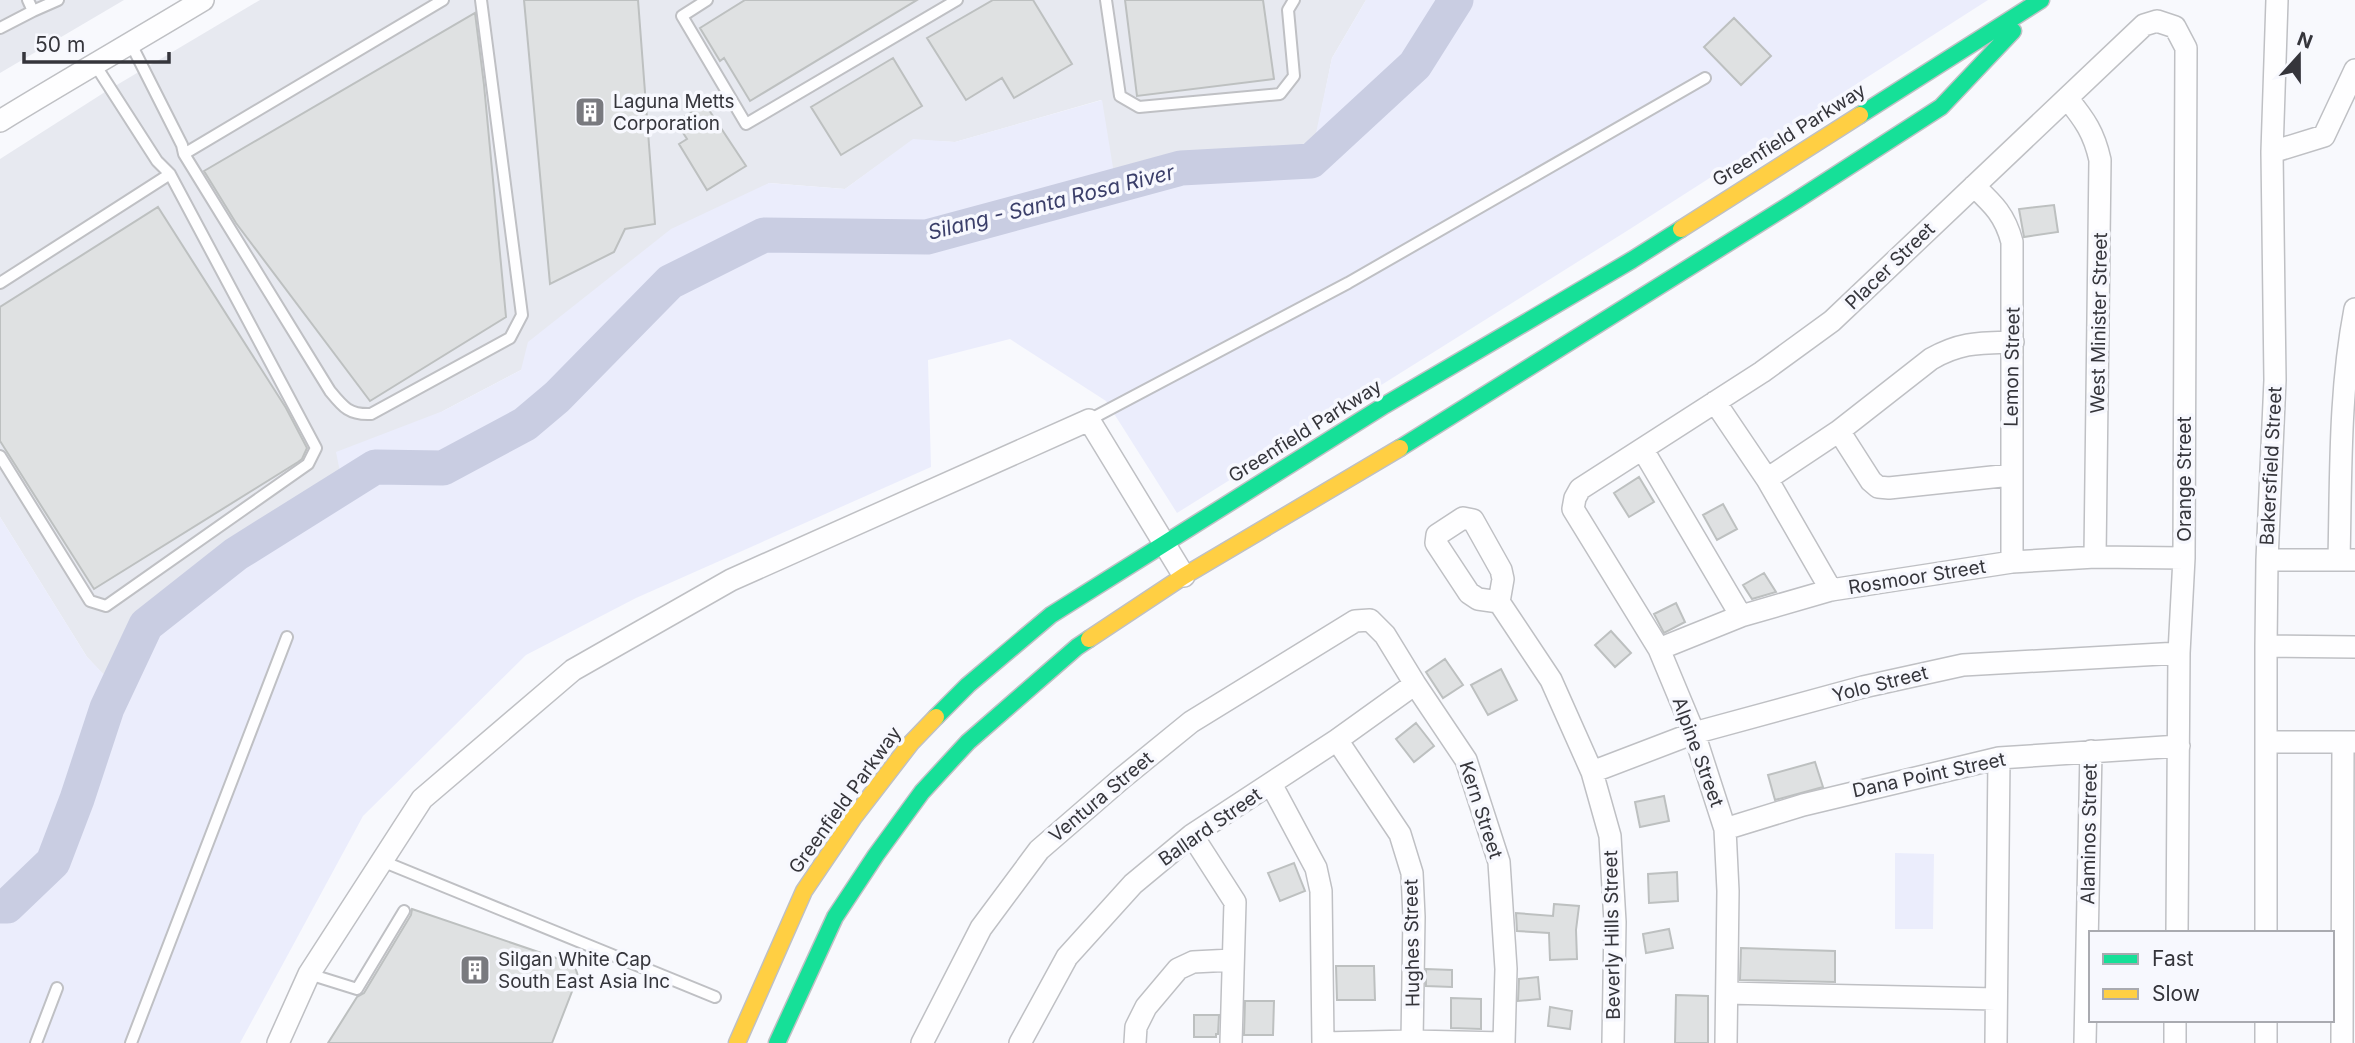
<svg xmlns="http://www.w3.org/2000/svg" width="2355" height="1043" viewBox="0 0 2355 1043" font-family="Inter,sans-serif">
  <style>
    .built { fill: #e7e9f0 }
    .green { fill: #ebedfc }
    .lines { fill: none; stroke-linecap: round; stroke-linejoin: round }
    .river { stroke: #c9cde2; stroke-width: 35 }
    .building { fill: #dfe1e2; stroke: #bdc0c0; stroke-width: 2 }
    .lane-casing { stroke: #bfc0c4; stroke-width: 14 }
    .street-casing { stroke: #bfc0c4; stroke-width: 24 }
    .fast-casing { stroke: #bfc0c4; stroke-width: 19 }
    .slow-casing { stroke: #bfc0c4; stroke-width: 19 }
    .lane { stroke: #fefeff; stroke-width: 10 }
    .street { stroke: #fefeff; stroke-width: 21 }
    .fast { stroke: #16e098; stroke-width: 16 }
    .slow { stroke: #ffcf43; stroke-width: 16 }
    .labels { text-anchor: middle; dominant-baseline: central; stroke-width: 7; stroke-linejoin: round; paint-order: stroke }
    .poi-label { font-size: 19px; fill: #35353b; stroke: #f7f8fe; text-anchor: start }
    .street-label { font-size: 19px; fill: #35353b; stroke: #f7f8fe }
    .water-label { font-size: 21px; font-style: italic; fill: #3b3f6a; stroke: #f7f8fe }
  </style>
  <rect width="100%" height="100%" fill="#f8f9fd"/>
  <!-- built -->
  <path class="built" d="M0 0H124L0 73Z
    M260 0H1366L1332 58 1311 161 1181 168 1115 186 1101 100 955 142 913 140 845 189 769 183 521 370 443 411 343 487 236 554 146 625 116 688 87 657 0 517V159L105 92Z"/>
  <!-- green -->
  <path class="green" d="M1366 0H1988L1630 229 1177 513 1106 401 1010 339 928 360 931 467 636 598 526 655 363 816 240 1043H0V517L87 657 116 687 146 625 236 554 343 487 336 452 443 411 521 370 528 342 671 229 769 183 845 189 913 139 955 142 1102 100 1116 186 1181 168 1310 161 1332 58Z
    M1895 853 1934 854 1933 929H1895Z"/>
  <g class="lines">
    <!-- river -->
    <path class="river" d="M0 906H7L53 862 77 799 107 708 146 625 236 554 375 467 443 468 525 424 557 397 670 282 764 235 927 237 1181 168 1311 161 1415 65 1456 0"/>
  </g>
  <!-- building -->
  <path class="building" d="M524 0H638L655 224 625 229 614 252 550 284Z
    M745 0H917L750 101 724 58 720 61 700 28Z
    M993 0H1033L1072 64 1014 98 1002 78 966 100 927 38Z
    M1125 0H1263L1274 79 1137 96Z
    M475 13 484 85 506 317 370 401 236 223 204 171Z
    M1734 18 1771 56 1741 85 1704 47Z
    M893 58 922 106 841 155 811 107Z
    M705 104 746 166 707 190 679 144 687 139 676 122Z
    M2054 205 2058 232 2024 237 2019 209Z
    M158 207 286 408 307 448 302 459 298 462 94 589 0 441V307Z
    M1639 477 1654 502 1629 517 1614 493Z
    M1723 504 1737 529 1717 540 1703 515Z
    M1764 573 1776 592 1752 599 1743 585Z
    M1676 603 1685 622 1664 633 1654 614Z
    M1611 631 1631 653 1615 667 1595 645Z
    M1445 659 1463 685 1443 698 1426 672Z
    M1501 669 1517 700 1488 715 1471 685Z
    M1416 723 1434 746 1414 762 1396 739Z
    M1815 762 1823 787 1775 800 1768 775Z
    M1664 796 1669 821 1640 827 1635 802Z
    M1294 863 1305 891 1280 901 1268 873Z
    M1677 872 1678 901 1649 903 1648 874Z
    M1554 904 1579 906 1576 930 1577 959 1550 960 1549 933 1517 931 1516 913 1553 916Z
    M412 909 574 964 578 976 552 1043H328L357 997 364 993 411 915Z
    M1669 929 1673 948 1646 953 1643 934Z
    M1741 948 1835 951V982L1740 980Z
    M1336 966H1374L1375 1000H1337Z
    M1426 969 1452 970V987L1426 986Z
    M1538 977 1540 999 1518 1001 1519 979Z
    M1676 995 1708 996V1043H1675Z
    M1451 998 1481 999V1029L1451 1028Z
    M1245 1001H1274L1273 1035H1244Z
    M1550 1007 1572 1011 1570 1029 1548 1026Z
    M1194 1015H1219L1218 1034H1216V1037H1194Z"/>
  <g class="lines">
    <!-- lane casing -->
    <g class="lane-casing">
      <path id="lane" d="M707 0 682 16 746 124 957 0
        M1106 0 1120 96 1139 107 1280 94 1294 76 1288 10 1294 0
        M33 11 58 0
        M0 28 33 11 28 0
        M131 44 182 145 184 154 330 391C343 407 349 415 371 414L510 338 522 315 481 0
        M184 154 443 0
        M0 283 170 174
        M1089 420 1348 283 1705 78
        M0 456 90 601 106 606 308 464 316 448 170 174 157 161 94 63
        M382 861 715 997
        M309 974 357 989 404 911
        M36 1043 57 988
        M131 1043 287 637"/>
    </g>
    <!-- street casing -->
    <g class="street-casing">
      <path id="street" d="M2067 98C2085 120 2094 133 2100 160L2095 557
        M0 121C67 80 135 41 203 0
        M2272 152 2324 136 2355 70
        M1974 186C1993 204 2005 215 2012 242V562
        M1715 402 1767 479 1831 590
        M1839 431 1871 481 1878 487 1889 488 2011 475
        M1643 450 1741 616
        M1767 479 1839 431 1931 359C1961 342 1979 343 2013 342
        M2267 560H2355
        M2339 560C2341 476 2339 392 2355 309
        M1499 602 1478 599 1469 593 1436 543 1437 535 1463 518 1473 520 1501 570 1503 579 1499 602 1551 680 1592 772 1610 836 1615 922 1613 1043
        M2266 646 2355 647
        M1659 649 1741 616 1831 590 2012 562 2095 557 2184 558
        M1337 740 1400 834 1412 873 1414 917 1412 1041
        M2267 742H2355
        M1592 772 1694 733 1863 687 1963 665 2179 653
        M1271 784 1316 868 1321 891 1323 1043
        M1725 829 1803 805 1999 758 2179 746
        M1192 835 1235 902 1231 1043
        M2266 933V646L2267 560 2275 380 2272 152 2277 0
        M1727 993 1996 999
        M278 1043 309 974 422 799 573 670 731 580 1089 420 1184 576
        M922 1043 981 928 1039 850 1121 779 1191 722 1355 621 1370 620 1385 635 1415 684 1466 760 1499 862 1506 969 1504 1043
        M1020 1043 1067 957 1133 884 1192 835 1337 740 1415 684
        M1135 1043 1136 1027 1146 1007 1178 969 1193 962 1232 960
        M1323 1043 1412 1041 1504 1043
        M1726 1043 1728 891 1725 829 1694 733 1659 649 1573 509 1575 498 1580 489 1762 372 1832 321 2144 25 2157 21 2175 27 2186 48 2184 558 2179 653 2177 933
        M1996 1043 1999 758
        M2085 1043 2091 751
        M2175 1043V1020
        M2266 1043V1020
        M2342 1043 2343 742"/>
    </g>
    <!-- fast casing -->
    <g class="fast-casing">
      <path id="fast" d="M1860 115 2041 0
        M1400 448 1797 200 1941 107 2013 31
        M936 717 968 685 1051 615 1385 405 1632 260 1681 229
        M777 1043 835 917 876 855 922 792 968 742 1077 647 1089 639"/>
    </g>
    <!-- slow casing -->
    <g class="slow-casing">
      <path id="slow" d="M1681 229 1860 115
        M1089 639 1184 576 1400 448
        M737 1043 804 891 854 817 911 743 936 717"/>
    </g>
    <!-- lane -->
    <use href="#lane" class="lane"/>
    <!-- street -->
    <use href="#street" class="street"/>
    <!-- fast -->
    <use href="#fast" class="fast"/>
    <!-- slow -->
    <use href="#slow" class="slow"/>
  </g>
  <!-- icons -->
  <defs>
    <g id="building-square" transform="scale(1.575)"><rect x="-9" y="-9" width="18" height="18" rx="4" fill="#797a7f" stroke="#f7f8fe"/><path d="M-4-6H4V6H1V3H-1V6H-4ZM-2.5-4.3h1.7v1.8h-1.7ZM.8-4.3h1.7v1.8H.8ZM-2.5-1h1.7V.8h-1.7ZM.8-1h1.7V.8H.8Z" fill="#fff"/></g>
  </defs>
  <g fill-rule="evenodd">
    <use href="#building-square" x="590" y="112"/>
    <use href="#building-square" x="475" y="970"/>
  </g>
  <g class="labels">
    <!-- poi labels -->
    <g class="poi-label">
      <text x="613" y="101">Laguna Metts<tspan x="613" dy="22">Corporation</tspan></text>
      <text x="498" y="959">Silgan White Cap<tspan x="498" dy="22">South East Asia Inc</tspan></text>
    </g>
    <!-- street labels -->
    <g class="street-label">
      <text transform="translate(1789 135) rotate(-32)">Greenfield Parkway</text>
      <text transform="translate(1890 266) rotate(-44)">Placer Street</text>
      <text transform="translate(2099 323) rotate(-89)">West Minister Street</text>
      <text transform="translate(2012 367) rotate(-89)">Lemon Street</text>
      <text transform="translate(1305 431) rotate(-32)">Greenfield Parkway</text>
      <text transform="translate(2271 466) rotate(-87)">Bakersfield Street</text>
      <text transform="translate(2184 479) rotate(-90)">Orange Street</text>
      <text transform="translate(1917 577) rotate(-9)">Rosmoor Street</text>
      <text transform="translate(1880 684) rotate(-14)">Yolo Street</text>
      <text transform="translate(1698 752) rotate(70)">Alpine Street</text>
      <text transform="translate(1929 775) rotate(-12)">Dana Point Street</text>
      <text transform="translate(1101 797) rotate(-40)">Ventura Street</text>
      <text transform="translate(845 800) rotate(-54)">Greenfield Parkway</text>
      <text transform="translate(1481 810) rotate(72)">Kern Street</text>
      <text transform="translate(1210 827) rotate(-35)">Ballard Street</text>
      <text transform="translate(2089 834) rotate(-89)">Alaminos Street</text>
      <text transform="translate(1612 935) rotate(-91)">Beverly Hills Street</text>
      <text transform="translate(1412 943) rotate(-91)">Hughes Street</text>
    </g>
    <!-- water labels -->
    <g class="water-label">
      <text transform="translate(1051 202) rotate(-14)">Silang - Santa Rosa River</text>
    </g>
  </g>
  <!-- legend -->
  <rect x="2089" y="931" width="245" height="91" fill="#f7f8fe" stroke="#a9aab0" stroke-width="2"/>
  <rect x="2103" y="954" width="35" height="10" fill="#16e098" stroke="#a9aab0" stroke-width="2"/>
  <text x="2152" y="966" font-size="21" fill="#35353b">Fast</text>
  <rect x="2103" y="989" width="35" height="10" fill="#ffcf43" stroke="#a9aab0" stroke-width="2"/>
  <text x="2152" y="1001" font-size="21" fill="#35353b">Slow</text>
  <!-- north arrow -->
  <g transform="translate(2299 56) rotate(21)" stroke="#f7f8fe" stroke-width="5" paint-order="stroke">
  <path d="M0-5L12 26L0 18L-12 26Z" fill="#35353b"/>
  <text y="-10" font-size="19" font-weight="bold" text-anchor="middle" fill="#35353b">N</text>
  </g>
  <!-- scale -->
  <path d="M24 52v10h145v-10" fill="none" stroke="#35353b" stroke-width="3.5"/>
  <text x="35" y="52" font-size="21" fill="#35353b" stroke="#f7f8fe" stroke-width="5" paint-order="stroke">50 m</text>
</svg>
